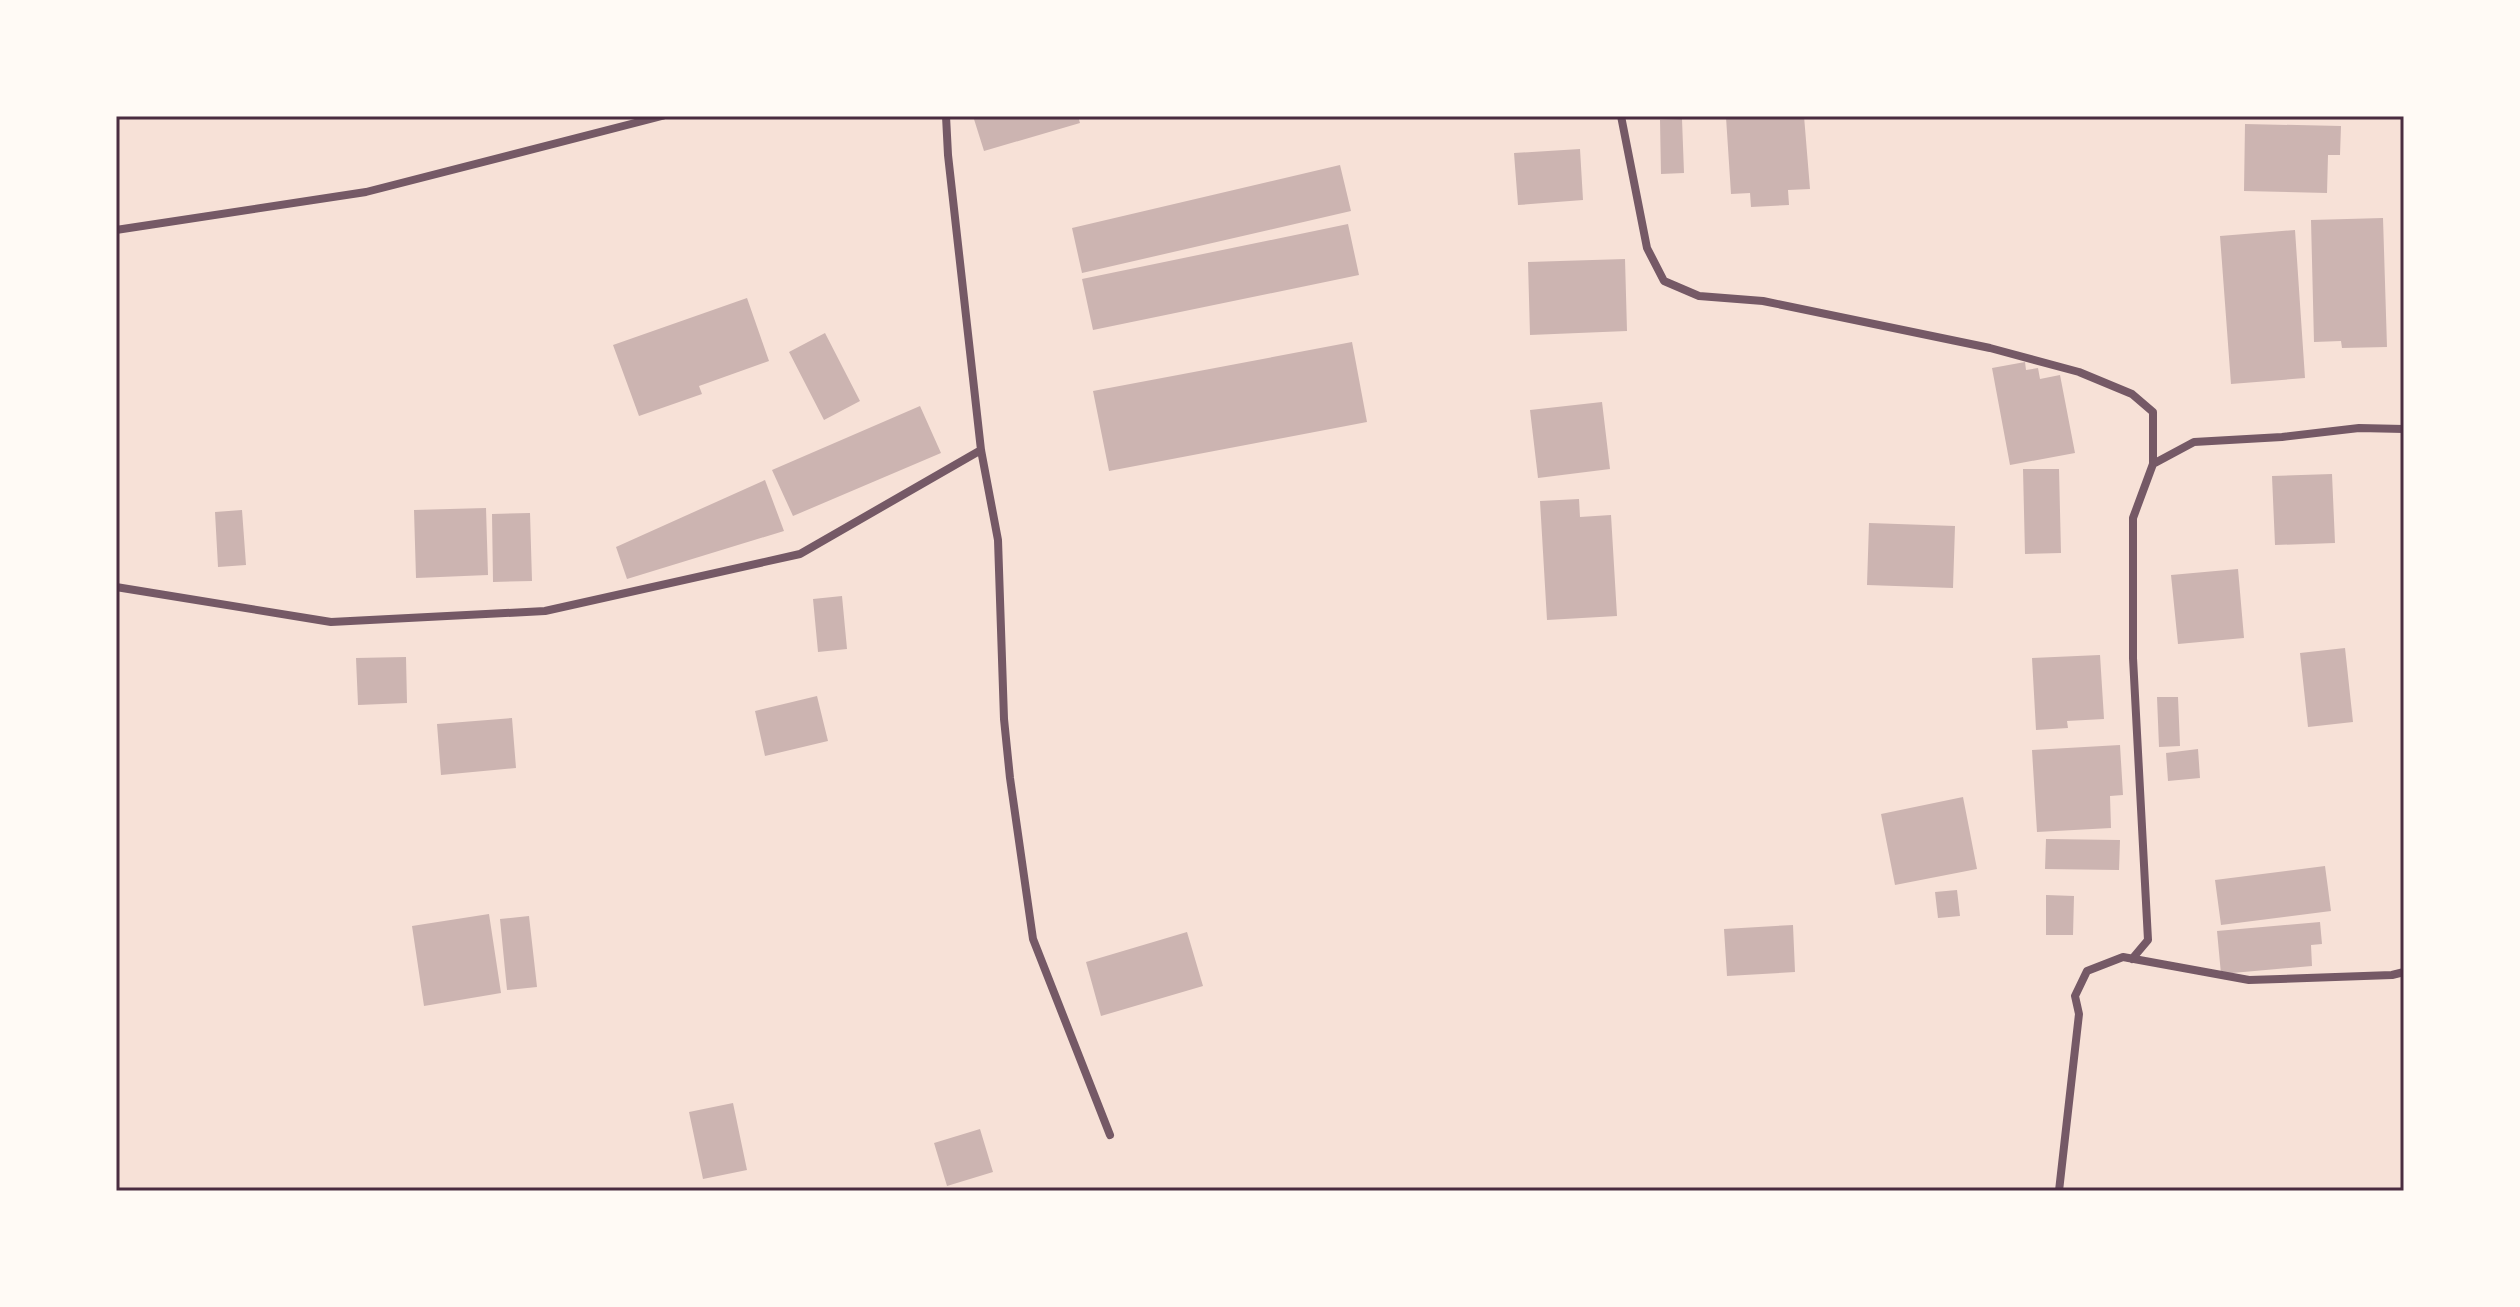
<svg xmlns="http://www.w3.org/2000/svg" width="2520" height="1307" viewBox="0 0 2520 1307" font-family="'Asap Condensed',sans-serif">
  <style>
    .building { fill: #ccb4b1 }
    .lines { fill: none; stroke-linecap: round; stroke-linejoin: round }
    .minor { stroke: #755966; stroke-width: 8 }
    .neatline { fill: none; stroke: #4a2c40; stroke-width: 3 }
  </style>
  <rect width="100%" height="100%" fill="#f7e1d7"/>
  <!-- building -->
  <path class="building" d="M973 116H1078L1080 123 984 151Z
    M1804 116 1810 189 1788 190 1789 205 1751 207 1750 193 1731 194 1726 117Z
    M1682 119 1684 173 1661 174 1660 120Z
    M2245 124 2341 126 2340 155H2328L2327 193 2244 191Z
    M1580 149 1583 200 1518 205 1514 153Z
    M1340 165 1351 211 1082 273 1072 228Z
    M2383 218 2387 347 2342 348 2341 341 2314 342 2311 220Z
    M1348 224 1359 275 1093 330 1082 279Z
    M2295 230 2305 378 2231 384 2220 236Z
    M1625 259 1627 331 1530 335 1528 262Z
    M747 298 769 361 699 386 702 394 639 416 613 345Z
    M825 333 860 401 824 420 789 352Z
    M1352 342 1367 422 1109 471 1093 391Z
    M2025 362 2026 370 2038 368 2040 379 2060 375 2075 453 2010 465 1992 368Z
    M1602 402 1610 469 1538 478 1530 410Z
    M920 406 941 453 793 516 772 470Z
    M2023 469H2059L2061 553 2025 554Z
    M2332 474 2335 543 2275 545 2272 476Z
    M765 480 784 531 627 579 616 547Z
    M1579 499 1580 517 1611 515 1617 616 1547 620 1540 501Z
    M486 508 488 575 416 578 414 510Z
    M242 510 246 565 218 567 215 512Z
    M530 513 532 581 493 582 492 514Z
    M1869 523 1955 526 1953 588 1867 585Z
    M2238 569 2244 638 2178 644 2171 575Z
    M842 596 847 649 818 652 813 599Z
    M2345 648 2353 722 2308 727 2300 653Z
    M2100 655 2104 719 2067 721 2068 728 2036 730 2032 658Z
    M406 657 407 703 358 705 356 658Z
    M817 696 828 741 765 756 755 711Z
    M2157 697H2178L2180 746 2159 747Z
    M512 718 516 768 441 775 437 724Z
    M2120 745 2123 795 2110 796 2111 828 2037 832 2032 750Z
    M2198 749 2200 778 2168 781 2166 753Z
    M1963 797 1977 869 1895 885 1881 814Z
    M2046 839 2120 840 2119 870 2045 869Z
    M2325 866 2331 911 2221 925 2215 880Z
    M1957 890 1960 916 1938 918 1935 892Z
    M2046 895 2074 896 2073 935H2046Z
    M489 914 501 993 424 1006 412 926Z
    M529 916 537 987 507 990 500 919Z
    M2320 922 2322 944 2311 945 2312 966 2221 974 2217 931Z
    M1793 925 1795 972 1727 976 1724 929Z
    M1187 932 1203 986 1101 1016 1086 962Z
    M733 1103 747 1170 703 1179 689 1112Z
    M980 1129 993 1172 947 1186 934 1143Z"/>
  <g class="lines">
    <!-- minor -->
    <path class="minor" d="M946 116 948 155 981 450 998 540 1004 719 1010 778 1033 939 1110 1135
      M1621 116 1647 248 1664 281 1699 296 1763 301 1990 348 2079 372 2132 394 2153 412V464
      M116 230 366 192 662 116
      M116 587 331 622 545 611 800 554 981 450
      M2132 959 2148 940 2133 658V518L2153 464 2194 442 2282 437 2359 428 2404 429
      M2059 1191 2079 1014 2075 996 2087 971 2123 957 2249 980 2392 975 2404 972"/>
  </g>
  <!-- border -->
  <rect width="2520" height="1307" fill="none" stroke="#fffaf5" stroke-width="236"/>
  <rect x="118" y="118" width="2284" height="1071" class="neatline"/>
</svg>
